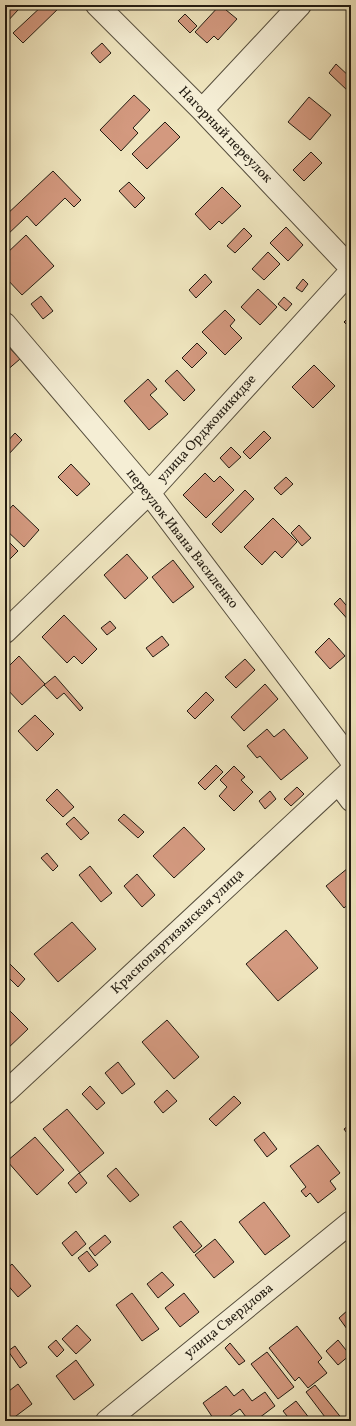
<svg xmlns="http://www.w3.org/2000/svg" width="356" height="1426" viewBox="0 0 356 1426" font-family="Vollkorn,serif">
  <style>
    .building { fill: #d3997f; stroke: #231c12 }
    .lines { fill: none; stroke-linecap: round; stroke-linejoin: round }
    .minor-casing { stroke: #564e3d; stroke-width: 24 }
    .minor { stroke: #f5eed5; stroke-width: 22 }
    .labels { text-anchor: middle; dominant-baseline: central; stroke-width: 4; stroke-linejoin: round; paint-order: stroke }
    .street-label { font-size: 14px; fill: #231c12; stroke: #f5eed5 }
  </style>
  <rect width="100%" height="100%" fill="#efe5be"/>
  <filter id="stains"><feTurbulence type="fractalNoise" baseFrequency=".005" numOctaves="4"/><feColorMatrix values="0 0 0 0 .2 0 0 0 0 .09 0 0 0 0 .02 0 0 0 .5 -.17"/></filter>
  <radialGradient id="worn" r=".72"><stop offset=".6" stop-color="#630" stop-opacity="0"/><stop offset="1" stop-color="#630" stop-opacity=".3"/></radialGradient>
  <!-- building -->
  <path class="building" d="M5 5H13L18 10 5 24Z
    M43 5H62L23 43 13 33Z
    M220 5 237 19 218 40 214 36 207 43 195 32Z
    M185 14 197 26 190 33 178 21Z
    M102 43 111 53 100 63 91 53Z
    M336 64 351 78V90L349 92 329 73Z
    M134 95 150 110 133 128 138 133 121 151 100 130Z
    M309 97 331 115 310 140 288 122Z
    M165 122 180 137 147 169 132 154Z
    M311 152 322 163 304 181 293 170Z
    M53 171 81 200 74 207 65 198 36 226 27 216 5 237V216Z
    M129 182 145 198 135 208 119 191Z
    M222 187 241 206 222 224 219 221 210 230 195 214Z
    M286 227 303 245 288 261 270 243Z
    M244 228 252 236 235 253 227 246Z
    M26 235 54 266 22 295 5 277V255Z
    M268 252 280 264 264 280 252 269Z
    M205 274 212 282 196 298 189 290Z
    M303 279 308 284 302 292 296 288Z
    M258 289 277 307 260 325 241 307Z
    M41 296 53 311 43 319 31 304Z
    M284 297 292 304 286 311 278 304Z
    M225 310 235 320 230 326 242 338 225 355 202 332Z
    M351 315V329L344 322Z
    M5 343 20 359 5 372Z
    M197 343 207 353 192 368 182 358Z
    M314 365 335 386 313 408 292 387Z
    M177 370 195 390 184 401 165 381Z
    M148 379 157 389 150 395 168 414 149 430 124 401Z
    M264 431 271 438 250 459 243 452Z
    M15 433 22 440 7 456 5 454V444Z
    M231 447 241 457 229 468 220 458Z
    M71 464 90 484 77 496 58 477Z
    M205 473 214 482 220 476 234 490 206 518 183 495Z
    M286 477 293 484 281 495 274 488Z
    M245 490 254 499 221 533 212 524Z
    M13 505 39 530 24 547 5 529V514Z
    M273 518 297 542 282 558 275 551 262 565 244 547Z
    M299 525 311 538 302 546 291 533Z
    M5 538 18 551 5 564Z
    M127 554 148 578 125 599 104 575Z
    M173 560 194 587 173 603 152 577Z
    M340 598 351 611V623L334 604Z
    M64 615 97 649 82 664 74 656 67 663 42 637Z
    M110 621 116 628 107 635 101 628Z
    M162 636 169 645 153 657 146 648Z
    M329 638 345 656 330 669 315 652Z
    M19 656 45 684 22 705 5 687V670Z
    M245 659 255 670 236 688 225 677Z
    M55 676 83 708 80 711 64 693 57 699 44 685Z
    M265 684 278 699 244 731 231 717Z
    M206 692 214 700 195 719 187 711Z
    M35 715 54 734 37 751 18 731Z
    M267 729 274 737 284 729 308 758 281 780 260 756 257 758 247 746Z
    M216 765 223 772 205 790 198 783Z
    M234 766 245 777 241 780 253 792 234 811 219 796 227 787 220 780Z
    M297 787 304 794 291 806 284 799Z
    M57 789 74 807 63 817 46 800Z
    M270 791 276 799 265 809 259 801Z
    M124 814 144 832 138 838 118 820Z
    M74 817 89 833 81 840 66 824Z
    M184 827 205 849 174 878 153 856Z
    M47 853 58 866 53 871 41 858Z
    M90 866 112 893 101 902 79 875Z
    M348 868 351 872V902L344 908 326 886Z
    M137 874 155 895 142 907 124 886Z
    M72 922 96 949 58 982 34 954Z
    M286 930 318 968 278 1001 246 964Z
    M8 962 25 979 18 987 5 974V965Z
    M5 1006 28 1029 5 1051Z
    M167 1020 199 1057 174 1079 142 1042Z
    M118 1062 135 1084 122 1094 105 1073Z
    M90 1086 105 1103 97 1110 82 1094Z
    M167 1090 177 1101 163 1113 154 1102Z
    M234 1096 241 1103 216 1126 209 1119Z
    M67 1109 104 1153 80 1173 43 1129Z
    M351 1124V1139L344 1129Z
    M264 1132 277 1149 267 1157 254 1140Z
    M35 1137 64 1170 37 1195 7 1161Z
    M318 1145 340 1173 330 1181 336 1189 318 1203 310 1193 306 1197 301 1191 306 1187 290 1166Z
    M116 1168 139 1195 130 1202 107 1176Z
    M79 1173 87 1183 76 1193 68 1183Z
    M264 1202 290 1236 265 1255 239 1222Z
    M181 1221 202 1246 194 1253 173 1227Z
    M76 1231 86 1244 72 1256 62 1243Z
    M105 1235 111 1242 95 1256 89 1248Z
    M215 1239 234 1262 214 1278 195 1255Z
    M87 1251 98 1265 89 1272 78 1258Z
    M12 1264 31 1286 18 1297 5 1282V1270Z
    M162 1272 174 1285 158 1298 147 1284Z
    M132 1293 159 1329 142 1341 116 1305Z
    M184 1293 199 1312 180 1327 165 1308Z
    M348 1310 351 1314V1326L347 1329 339 1318Z
    M77 1325 91 1340 76 1354 62 1339Z
    M297 1326 322 1358 318 1362 327 1373 308 1388 299 1377 295 1381 269 1348Z
    M56 1340 64 1350 57 1357 48 1347Z
    M338 1340 350 1355 338 1365 326 1351Z
    M230 1343 245 1361 239 1365 225 1348Z
    M15 1346 27 1363 20 1368 8 1351Z
    M267 1352 294 1387 278 1399 251 1364Z
    M76 1360 94 1385 74 1400 56 1376Z
    M18 1384 32 1404 12 1419 5 1411V1394Z
    M315 1385 343 1420 342 1421H328L306 1392Z
    M226 1386 234 1396 243 1389 252 1401 265 1392 275 1406 255 1421H249L240 1409 223 1421H215L203 1403Z
    M296 1401 310 1419 308 1421H291L283 1411Z"/>
  <g class="lines">
    <!-- minor casing -->
    <g class="minor-casing">
      <path id="minor" d="M97 5 202 110 351 268
        M202 110 300 5
        M5 324 149 493 351 760
        M5 632 149 493 351 271
        M339 784 351 800
        M5 1093 351 771
        M107 1421 351 1222"/>
    </g>
    <!-- minor -->
    <use href="#minor" class="minor"/>
  </g>
  <g class="labels">
    <!-- street labels -->
    <g class="street-label">
      <text transform="translate(225 135) rotate(46)">Нагорный переулок</text>
      <text transform="translate(207 429) rotate(-48)">улица Орджоникидзе</text>
      <text transform="translate(182 539) rotate(52)">переулок Ивана Василенко</text>
      <text transform="translate(178 932) rotate(-43)">Краснопартизанская улица</text>
      <text transform="translate(229 1321) rotate(-39)">улица Свердлова</text>
    </g>
  </g>
  <!-- margin -->
  <rect width="356" height="1426" fill="none" stroke="#efe5be" stroke-width="20"/>
  <rect x="6" y="6" width="344" height="1414" fill="none" stroke="#231c12" stroke-width="2"/>
  <rect x="10" y="10" width="336" height="1406" fill="none" stroke="#231c12"/>
  <rect width="100%" height="100%" filter="url(#stains)"/>
  <rect width="100%" height="100%" fill="url(#worn)"/>
</svg>
